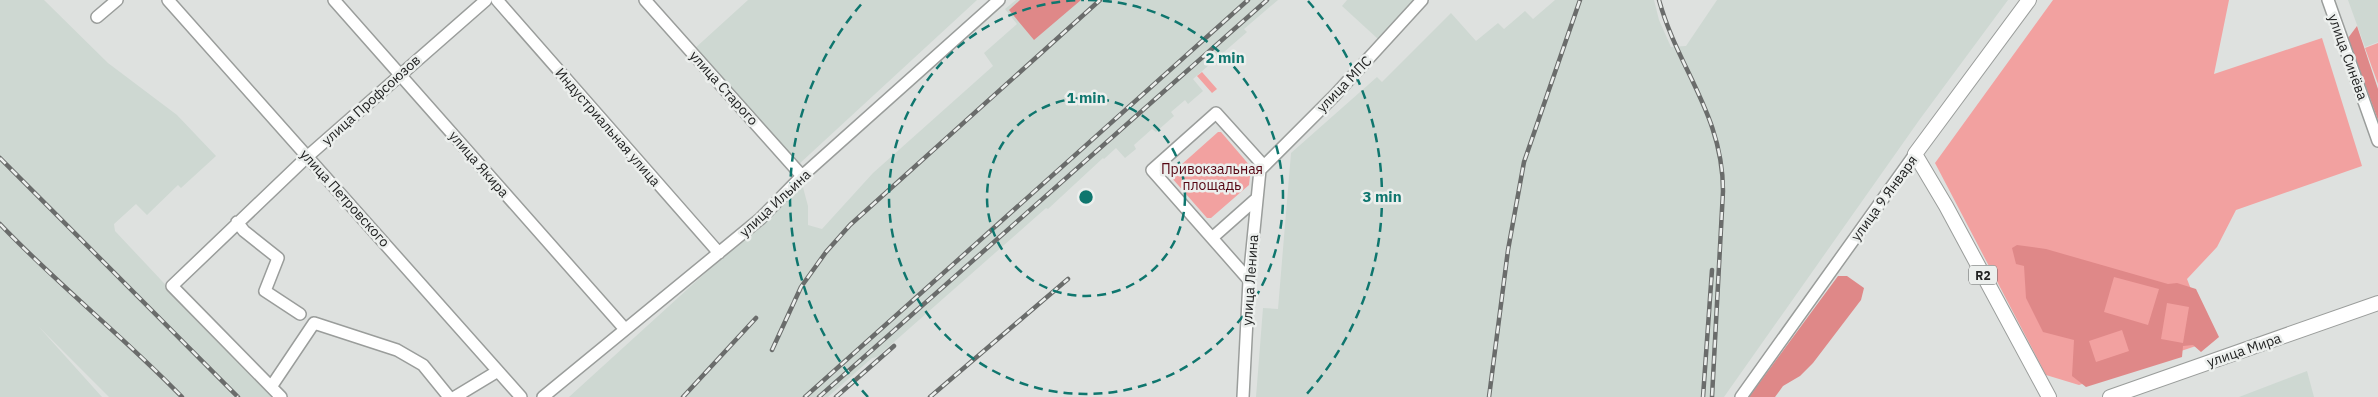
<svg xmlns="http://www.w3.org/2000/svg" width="2378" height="397" viewBox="0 0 2378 397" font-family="'IBM Plex Sans',sans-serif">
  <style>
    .built { fill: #ced8d2 }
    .green { fill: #f2a1a0 }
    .forest { fill: #df8888; fill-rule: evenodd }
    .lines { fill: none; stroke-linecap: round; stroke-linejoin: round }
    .minor-casing { stroke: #9a9d9b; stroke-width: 14 }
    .major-casing { stroke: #9a9d9b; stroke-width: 16 }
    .minor { stroke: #fff; stroke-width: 11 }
    .major { stroke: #fff; stroke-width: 14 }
    .rail-casing { stroke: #6a6c6b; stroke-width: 4.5 }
    .rail { stroke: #ecefed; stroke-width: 2.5; stroke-dasharray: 8; stroke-linecap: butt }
    .ring { fill: none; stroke: #0f766e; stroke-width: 2.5; stroke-dasharray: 9 6 }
    .labels { text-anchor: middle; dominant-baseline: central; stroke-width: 5; stroke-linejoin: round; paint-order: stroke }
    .shield { fill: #ecefed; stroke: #5f6060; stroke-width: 1 }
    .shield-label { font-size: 12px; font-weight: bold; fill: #222323 }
    .street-label { font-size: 14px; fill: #222323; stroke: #ecefed }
    .park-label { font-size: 14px; fill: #560613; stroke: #ecefed }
    .centre { fill: #0f766e; stroke: #ecefed; stroke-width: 2.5 }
    .ring-label { font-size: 15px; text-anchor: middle; font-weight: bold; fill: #0f766e; stroke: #ecefed; stroke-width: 5; stroke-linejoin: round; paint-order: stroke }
  </style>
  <rect width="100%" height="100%" fill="#dee1df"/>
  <!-- built -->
  <path class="built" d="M0 0H44L108 63 177 115 216 156 181 188 178 185 147 215 136 204 114 224 115 231 271 397H109L39 327 102 397H0Z
    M748 0H977L798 165 693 50Z
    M1016 0H1278L1244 29 1247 32 1193 79 1203 91 1188 104 1185 100 1171 112 1174 116 1156 132 1152 129 1134 145 1136 149 1125 158 1116 148 1104 159 1103 158 1048 209 1046 208 877 357 872 358 828 397H569L791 195 801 180 808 206V225L822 229 873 173 993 66 984 53 1017 24 1005 9Z
    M1347 0H1413L1378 39 1342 6Z
    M1555 0H1654L1659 20 1671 47 1686 46 1717 0H2008L1920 119 1724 397H1256L1263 308 1278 309 1291 153 1377 77 1382 82 1451 13 1476 41 1498 23 1504 29 1525 11 1533 19Z
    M2348 0H2378V42L2365 47Z
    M2307 371 2314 397H2239Z"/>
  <!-- green -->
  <path class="green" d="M2053 0H2229L2214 74 2322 38 2362 166 2236 210 2217 247 2187 279 2211 341 2079 385 2046 375 1935 163Z
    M2378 43V84L2365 48Z
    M1202 72 1217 89 1212 93 1197 76Z
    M1218 132H1221L1251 167 1249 185 1211 218H1207L1171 177 1172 173Z"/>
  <!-- forest -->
  <path class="forest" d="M1020 0H1081L1034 40 1009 10Z
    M2357 26 2378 89V120L2348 38Z
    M2017 245 2046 249 2168 284 2177 283 2196 289 2219 337 2201 352 2193 345 2183 346 2182 357 2086 387 2072 376 2074 340 2043 332 2026 298 2024 266 2016 264 2012 248ZM2114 277 2159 289 2148 325 2104 312ZM2167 303 2189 307 2183 343 2161 339ZM2122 330 2129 351 2096 362 2089 341Z
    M1838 276H1847L1864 288 1861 300 1813 363 1800 376 1783 386 1775 397H1749Z"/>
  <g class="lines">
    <!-- minor casing -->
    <g class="minor-casing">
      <path id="minor" d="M168 0 521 397
        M334 0 624 328
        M497 0 719 253
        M645 0 802 176
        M2328 0 2378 141
        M97 17 117 0
        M237 222 244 231 278 258 265 291 300 314
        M1212 238 1256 199
        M1249 280 1152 170 1216 113 1263 165
        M271 387 314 323 397 350 423 365 449 397
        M281 397 172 286 308 156 486 0
        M455 397 498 371
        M543 397 760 219 802 176 999 0
        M1243 397 1249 280 1260 170 1335 95 1422 0
        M1741 397 1915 154"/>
    </g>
    <!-- major casing -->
    <g class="major-casing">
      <path id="major" d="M2029 0 1915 154 1946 206 2049 397
        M2110 397 2378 303"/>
    </g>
    <!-- minor -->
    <use href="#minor" class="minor"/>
    <!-- major -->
    <use href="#major" class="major"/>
    <!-- rail casing -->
    <g class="rail-casing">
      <path id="rail" d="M1659 0C1678 69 1723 115 1723 191L1712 397
        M0 158 238 397
        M0 224C58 285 124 337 182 397
        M772 350 801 287 826 252 850 225 1100 0
        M683 397 756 318
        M805 397 1248 0
        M819 397 1267 0
        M836 397 894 346
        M930 397 1068 279
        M1489 397 1508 250 1524 162 1580 0
        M1703 397 1712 270"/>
    </g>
    <!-- rail -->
    <use href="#rail" class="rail"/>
  </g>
  <!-- distance rings -->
  <g class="ring">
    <circle cx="1086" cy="197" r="99"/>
    <path d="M1088 0A197 197 0 1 1 1084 0"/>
    <path d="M868 397A296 296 0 0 1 864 1M1308 1A296 296 0 0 1 1304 397"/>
  </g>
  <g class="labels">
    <!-- shield labels -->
    <rect class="shield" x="1969" y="265.5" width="28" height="19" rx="4"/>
    <g class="shield-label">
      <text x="1983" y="275">R2</text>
    </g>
    <!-- street labels -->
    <g class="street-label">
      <text transform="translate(2348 57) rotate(70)">улица Синёва</text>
      <text transform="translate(1344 84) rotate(-46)">улица МПС</text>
      <text transform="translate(724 88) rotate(48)">улица Старого</text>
      <text transform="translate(371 100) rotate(-42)">улица Профсоюзов</text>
      <text transform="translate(608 127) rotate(49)">Индустриальная улица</text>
      <text transform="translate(479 164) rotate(49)">улица Якира</text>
      <text transform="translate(345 198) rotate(48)">улица Петровского</text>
      <text transform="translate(1884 198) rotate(-54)">улица 9 Января</text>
      <text transform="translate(775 203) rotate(-43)">улица Ильина</text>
      <text transform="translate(1250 280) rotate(-86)">улица Ленина</text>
      <text transform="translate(2244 350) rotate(-19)">улица Мира</text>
    </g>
    <!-- park labels -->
    <g class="park-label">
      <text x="1212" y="169">Привокзальная<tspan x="1212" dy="16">площадь</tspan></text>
    </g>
  </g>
  <circle cx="1086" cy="197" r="8" class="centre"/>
  <g class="ring-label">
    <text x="1225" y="63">2 min</text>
    <text x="1086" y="103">1 min</text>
    <text x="1382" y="202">3 min</text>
  </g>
</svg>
